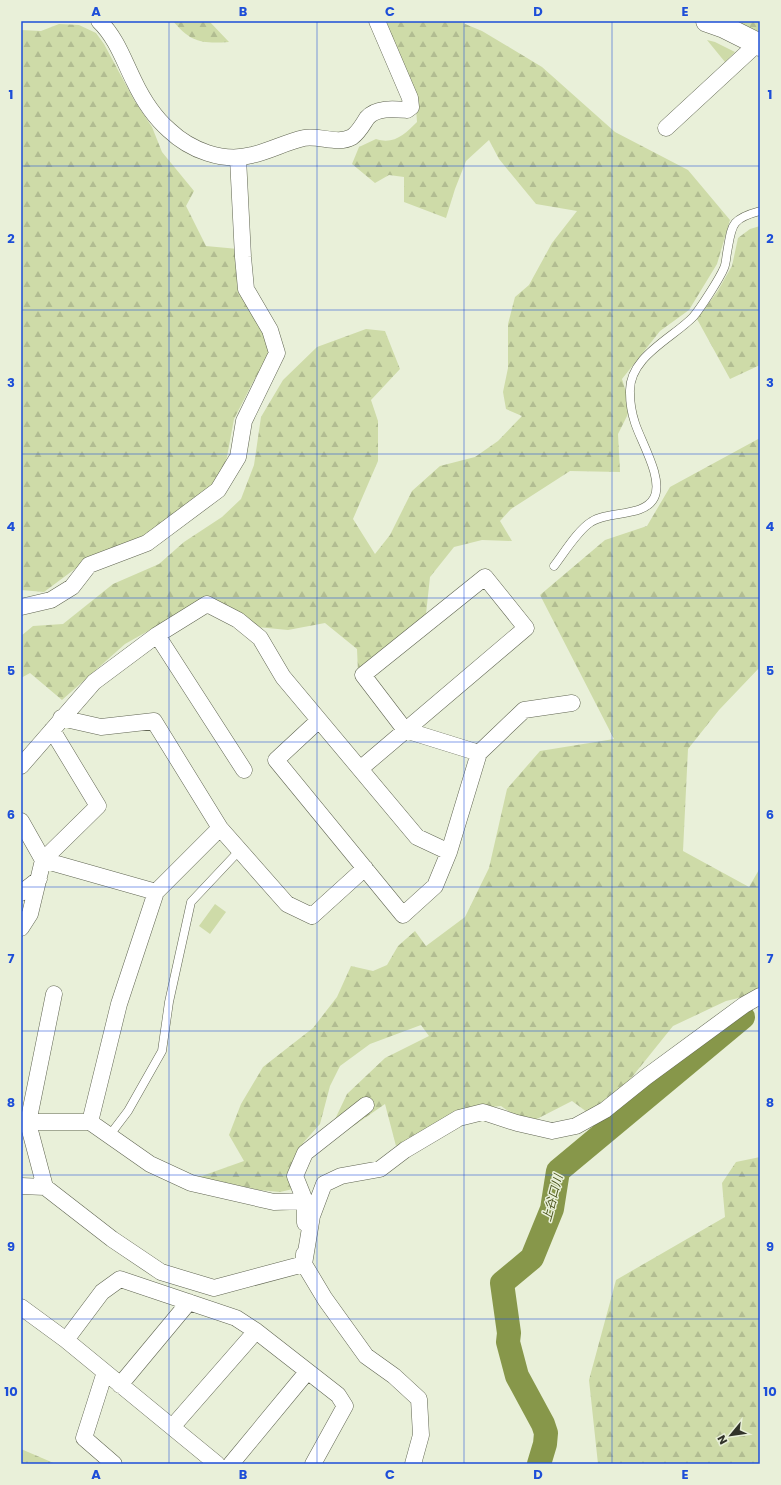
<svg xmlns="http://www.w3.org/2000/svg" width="781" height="1485" viewBox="0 0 781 1485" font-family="Poppins,'Noto Sans JP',sans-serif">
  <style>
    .forest { fill: url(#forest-firs) }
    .green { fill: #cedba8 }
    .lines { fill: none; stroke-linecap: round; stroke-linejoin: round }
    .river { stroke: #87974a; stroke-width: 24 }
    .lane-casing { stroke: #606552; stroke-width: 9 }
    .street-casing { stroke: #606552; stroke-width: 17 }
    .secondary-casing { stroke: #606552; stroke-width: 23 }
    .lane { stroke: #fff; stroke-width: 8 }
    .street { stroke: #fff; stroke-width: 16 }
    .secondary { stroke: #fff; stroke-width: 22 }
    .grid { fill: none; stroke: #1d4ed8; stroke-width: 1; stroke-opacity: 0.55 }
    .labels { text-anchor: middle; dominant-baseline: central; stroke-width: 3; stroke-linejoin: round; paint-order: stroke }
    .water-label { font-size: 12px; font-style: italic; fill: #4a541c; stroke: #e9f0d9 }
    .neatline { fill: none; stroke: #1d4ed8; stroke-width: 1.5 }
    .grid-label { font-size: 13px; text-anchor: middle; font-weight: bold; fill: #1d4ed8 }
  </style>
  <defs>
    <pattern id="forest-firs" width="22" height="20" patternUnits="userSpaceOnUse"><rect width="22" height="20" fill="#cedba8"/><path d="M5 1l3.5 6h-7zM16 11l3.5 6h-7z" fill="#b1bc91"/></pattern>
  </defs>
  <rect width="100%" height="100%" fill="#e9f0d9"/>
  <!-- forest -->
  <path class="forest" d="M173 21H209L229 42C202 44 190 42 173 21Z
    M386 21H458L482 31 542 67 615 132 688 170 730 220 717 264 689 310 660 331 622 379 631 408 618 434 620 472 570 471 511 509 500 521 512 541 482 540 454 547 430 577 426 614 358 672 357 649 325 623 288 630 257 627 210 596 125 644 62 700 30 673 21 678V636L33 626 63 624 113 584 159 564 184 542 222 517 241 499 254 465 261 417 283 380 317 347 366 329 385 331 400 369 371 400 378 421V461L353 519 375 554 390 535 412 491 440 466 475 457 498 441 522 416 506 409 503 392 508 368V324L515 297 529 285 552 243 577 211 536 204 499 159 489 140 466 161 455 189 446 218 404 202V177L389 175 375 183 352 164 359 147 376 139C394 145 405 134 417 122L416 108Z
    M732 21H760V33Z
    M59 24 79 25 96 33 104 44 134 100 152 127 162 152 194 191 186 206 206 246 238 249 266 333 271 354 254 380 234 419 224 473 174 520 122 548 91 557 44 592 21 590V30L41 31Z
    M760 226V365L730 379 697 319 717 292 732 266 738 238 750 229Z
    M760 438V667L719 710 688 749 683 851 749 887 760 868V993L726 1001 673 1026 624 1087 587 1112 572 1101 527 1124 501 1106 463 1110 396 1146 385 1104 336 1138 328 1134 347 1094 385 1058 429 1036 421 1025 370 1044 340 1066 330 1086 320 1124 303 1143 298 1164 297 1188 280 1192 259 1190 199 1177 244 1161 229 1135 241 1104 263 1067 313 1028 337 997 351 966 373 971 387 965 398 946 415 931 426 946 465 917 489 868 507 789 540 751 614 739 540 595 605 540 647 526 670 487Z
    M760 1157V1464H598L589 1380 616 1280 725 1217 722 1183 736 1162Z
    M21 1449 56 1464H21Z"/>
  <!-- green -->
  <path class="green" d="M707 40 715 42 735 52 725 62Z
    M215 904 226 912 210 934 199 926Z"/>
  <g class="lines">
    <!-- river -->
    <path class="river" d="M539 1464 545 1444 546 1433 543 1424 517 1376 508 1342 509 1333 502 1283 532 1258 552 1209 558 1171 743 1017"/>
    <!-- lane casing -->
    <g class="lane-casing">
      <path id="lane" d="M554 566C564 553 578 530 591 522 609 510 643 518 654 498 664 479 641 442 635 423 632 414 630 403 630 393 628 357 673 338 693 317 700 309 720 278 724 268 726 264 726 258 727 253 732 225 730 219 760 211
        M109 1136 128 1111 162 1051 169 1002 191 902 239 851"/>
    </g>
    <!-- street casing -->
    <g class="street-casing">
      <path id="street" d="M99 21C116 37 124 61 134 81 143 100 153 116 169 130 190 150 223 163 252 155 270 151 286 142 304 138 319 135 338 145 352 137 359 132 363 124 367 118 376 107 395 109 407 110L411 107 410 98 377 21
        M666 128 758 43
        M21 607 51 600 72 587 89 565 147 543 218 490 238 457 244 421 277 353 270 330 246 289 243 257 238 158
        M157 635 244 770
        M61 718 101 727 154 721 220 828 287 904 312 916 365 868
        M318 721 276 760 403 915 435 886 449 852 479 753 524 710 572 703
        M21 766 94 682 157 635 207 604 238 620 260 638 283 677 417 837 449 852
        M360 769 526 628 485 577 363 675 405 730 479 753
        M21 821 43 860 156 892
        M21 893 39 879
        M21 928 30 914 43 860 98 806 52 730
        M54 994 28 1123 45 1187 112 1239 161 1272 214 1288 304 1264
        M21 1122H90L119 1004 156 892 220 828
        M90 1122 150 1164 191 1183 274 1202 305 1201
        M21 1186 45 1187
        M305 1223V1201L295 1176 305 1153 366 1105
        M304 1254V1264L325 1299 366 1356 394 1376 419 1399 421 1435 413 1464
        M304 1264 312 1216 324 1184 341 1176 380 1169 405 1150 459 1118 483 1112 517 1123 552 1131 576 1126 605 1110 646 1077 744 1005 760 996
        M21 1307 66 1340 217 1464
        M66 1340 102 1292 120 1279 236 1318 256 1331 338 1395 345 1406 313 1464
        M105 1372 84 1438 114 1464
        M120 1385 189 1302
        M173 1426 256 1331
        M231 1464 307 1372"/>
    </g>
    <!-- secondary casing -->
    <g class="secondary-casing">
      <path id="secondary" d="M707 21 724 27 760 45"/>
    </g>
    <!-- lane -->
    <use href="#lane" class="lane"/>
    <!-- street -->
    <use href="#street" class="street"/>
    <!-- secondary -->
    <use href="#secondary" class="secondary"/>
  </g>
  <!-- grid -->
  <path class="grid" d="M169 21V1464M317 21V1464M464 21V1464M612 21V1464M21 166H760M21 310H760M21 454H760M21 598H760M21 742H760M21 887H760M21 1031H760M21 1175H760M21 1319H760"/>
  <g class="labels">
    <!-- water labels -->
    <g class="water-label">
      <text transform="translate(552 1198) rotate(-75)">上谷口川</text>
    </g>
  </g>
  <!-- border -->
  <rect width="781" height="1485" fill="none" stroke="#e9f0d9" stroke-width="44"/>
  <!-- north arrow -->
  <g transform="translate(731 1435) rotate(241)" stroke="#e9f0d9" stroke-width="3" paint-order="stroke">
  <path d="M0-3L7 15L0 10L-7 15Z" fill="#31332a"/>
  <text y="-6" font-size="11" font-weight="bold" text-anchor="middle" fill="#31332a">N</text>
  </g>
  <rect x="22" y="22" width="737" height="1441" class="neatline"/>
  <g class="grid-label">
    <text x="96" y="16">A</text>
    <text x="243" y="16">B</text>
    <text x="390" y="16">C</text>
    <text x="538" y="16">D</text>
    <text x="685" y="16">E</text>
    <text x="11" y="99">1</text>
    <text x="770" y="99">1</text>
    <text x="11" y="243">2</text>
    <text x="770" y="243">2</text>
    <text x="11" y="387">3</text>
    <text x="770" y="387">3</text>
    <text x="11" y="531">4</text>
    <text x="770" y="531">4</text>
    <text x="11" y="675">5</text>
    <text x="770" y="675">5</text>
    <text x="11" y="819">6</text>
    <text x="770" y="819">6</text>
    <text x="11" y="963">7</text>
    <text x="770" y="963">7</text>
    <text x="11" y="1107">8</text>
    <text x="770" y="1107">8</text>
    <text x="11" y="1251">9</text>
    <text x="770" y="1251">9</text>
    <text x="11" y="1396">10</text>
    <text x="770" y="1396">10</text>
    <text x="96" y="1479">A</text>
    <text x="243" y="1479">B</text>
    <text x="390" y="1479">C</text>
    <text x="538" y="1479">D</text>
    <text x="685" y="1479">E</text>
  </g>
</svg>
